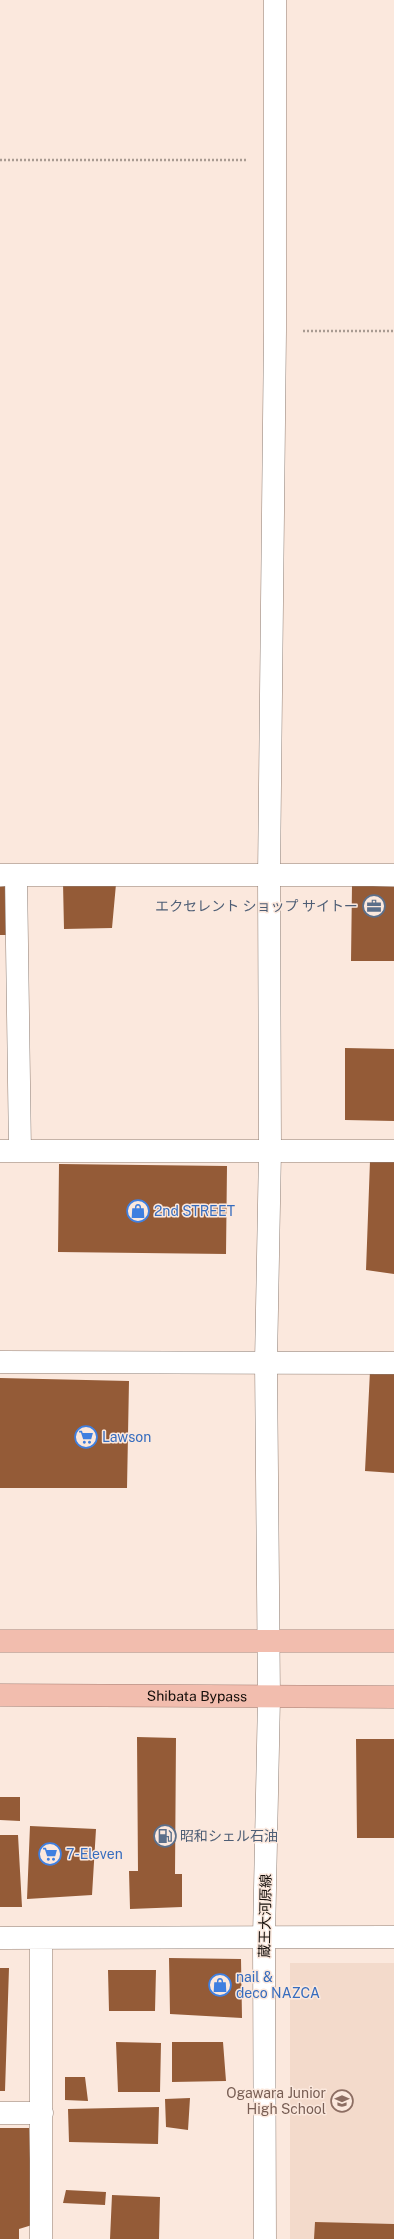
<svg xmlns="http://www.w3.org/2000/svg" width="394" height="2239" viewBox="0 0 394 2239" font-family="'Public Sans','Noto Sans JP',sans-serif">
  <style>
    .built { fill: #f3dacb }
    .building { fill: #945b37 }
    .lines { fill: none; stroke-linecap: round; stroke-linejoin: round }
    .street-casing { stroke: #907f75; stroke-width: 23 }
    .secondary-casing { stroke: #907f75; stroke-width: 23 }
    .highway-casing { stroke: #a47f74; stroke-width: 23 }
    .path { stroke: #a99b92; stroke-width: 2.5; stroke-dasharray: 2 2; stroke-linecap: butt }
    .street { stroke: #fff; stroke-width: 22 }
    .secondary { stroke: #fff; stroke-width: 22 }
    .highway { stroke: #f2bdae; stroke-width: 22 }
    .labels { text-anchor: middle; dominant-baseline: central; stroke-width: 3; stroke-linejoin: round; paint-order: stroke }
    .service-label { font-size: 14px; fill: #4e5e75; stroke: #fbe8dd; text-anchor: end }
    .shop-label { font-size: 14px; fill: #366cbe; stroke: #fbe8dd; text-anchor: start }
    .street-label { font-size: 14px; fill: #130d09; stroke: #fbe8dd }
    .education-label { font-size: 14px; fill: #785e54; stroke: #fbe8dd; text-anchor: end }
  </style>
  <rect width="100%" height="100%" fill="#fbe8dd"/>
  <!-- built -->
  <path class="built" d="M290 1963H394V2239H290Z"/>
  <!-- building -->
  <path class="building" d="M63 883 116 884 112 928 64 929Z
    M352 885 394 887V961H351Z
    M7 886 11 935H0V887Z
    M345 1048 394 1049V1121L345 1120Z
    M370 1161H394V1274L366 1270Z
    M59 1164 227 1166 226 1254 58 1252Z
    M370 1371 394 1373V1473L365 1471Z
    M0 1378 129 1381 127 1488H0Z
    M137 1737 176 1738 175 1874H182V1907L130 1909 129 1871H138Z
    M356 1739H394V1838H357Z
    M0 1797H20V1821L0 1820Z
    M30 1826 96 1829 92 1895 27 1899Z
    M0 1835H18L22 1907H0Z
    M169 1958 241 1959 242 2018 170 2014Z
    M0 1968H9L5 2091H0Z
    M108 1970H156L155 2011H109Z
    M116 2042 161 2043 160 2092H118Z
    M172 2042H223L226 2081 172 2082Z
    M65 2077H85L88 2101 65 2100Z
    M190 2098 188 2130 166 2127 165 2099Z
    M159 2107 158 2144 69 2142 68 2109Z
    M0 2128H29L32 2225 19 2229V2239H0Z
    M66 2190 106 2192 105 2205 63 2203Z
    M112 2195 160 2197 159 2239H110Z
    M315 2222 394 2224V2239H314Z"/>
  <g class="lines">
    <!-- street casing -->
    <g class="street-casing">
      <path id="street" d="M0 875H394
        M16 875 20 1151
        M0 1151H394
        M0 1362 394 1363
        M0 1938 394 1937
        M41 1938V2239
        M0 2113H42"/>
    </g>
    <!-- secondary casing -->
    <g class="secondary-casing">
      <path id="secondary" d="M265 2239 264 1937 269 1698 266 1362 270 1151 269 876 275 331V0"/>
    </g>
    <!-- highway casing -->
    <g class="highway-casing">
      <g id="highway">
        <path d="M0 1641H394"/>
        <path id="s1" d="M0 1695 394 1697"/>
      </g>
    </g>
    <!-- path -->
    <path class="path" d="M0 160H247
      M303 331H394"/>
    <!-- street -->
    <use href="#street" class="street"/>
    <!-- secondary -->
    <use href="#secondary" class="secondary"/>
    <!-- highway -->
    <use href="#highway" class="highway"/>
  </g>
  <!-- icons -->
  <defs>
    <g id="office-ring" transform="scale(1.15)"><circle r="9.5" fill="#fbe8dd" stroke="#5c6f8a" stroke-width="1.5"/><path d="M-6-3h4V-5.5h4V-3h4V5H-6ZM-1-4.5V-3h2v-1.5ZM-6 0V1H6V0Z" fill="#5c6f8a"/></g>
    <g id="shop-ring" transform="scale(1.15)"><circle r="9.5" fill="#fbe8dd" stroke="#3f7fe0" stroke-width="1.5"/><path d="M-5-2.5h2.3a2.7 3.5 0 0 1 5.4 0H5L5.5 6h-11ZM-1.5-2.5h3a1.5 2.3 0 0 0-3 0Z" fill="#3f7fe0"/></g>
    <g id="supermarket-ring" transform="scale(1.15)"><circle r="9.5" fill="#fbe8dd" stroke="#3f7fe0" stroke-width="1.5"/><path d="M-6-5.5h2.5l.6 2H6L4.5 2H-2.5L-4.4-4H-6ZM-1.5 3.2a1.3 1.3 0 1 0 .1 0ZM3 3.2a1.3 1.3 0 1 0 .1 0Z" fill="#3f7fe0"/></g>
    <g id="fuel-ring" transform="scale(1.15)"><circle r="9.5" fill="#fbe8dd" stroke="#5c6f8a" stroke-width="1.5"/><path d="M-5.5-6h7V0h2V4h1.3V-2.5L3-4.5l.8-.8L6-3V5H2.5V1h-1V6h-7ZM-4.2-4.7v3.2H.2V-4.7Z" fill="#5c6f8a"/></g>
    <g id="school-ring" transform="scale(1.15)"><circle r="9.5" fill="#fbe8dd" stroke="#8d6e63" stroke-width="1.5"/><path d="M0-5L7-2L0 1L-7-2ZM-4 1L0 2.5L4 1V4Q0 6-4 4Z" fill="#8d6e63"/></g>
  </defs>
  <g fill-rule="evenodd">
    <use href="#office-ring" x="374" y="906"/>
    <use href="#shop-ring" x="138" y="1211"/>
    <use href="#supermarket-ring" x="86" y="1437"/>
    <use href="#fuel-ring" x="165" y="1836"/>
    <use href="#supermarket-ring" x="50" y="1854"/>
    <use href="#shop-ring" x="220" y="1985"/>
    <use href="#school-ring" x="342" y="2101"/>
  </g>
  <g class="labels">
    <!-- service labels -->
    <g class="service-label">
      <text x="358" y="906">エクセレント ショップ サイトー</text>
      <text x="180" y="1836" text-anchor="start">昭和シェル石油</text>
    </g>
    <!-- shop labels -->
    <g class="shop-label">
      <text x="154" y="1211">2nd STREET</text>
      <text x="102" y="1437">Lawson</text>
      <text x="66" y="1854">7-Eleven</text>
      <text x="236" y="1977">nail &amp;<tspan x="236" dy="16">deco NAZCA</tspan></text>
    </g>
    <!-- street labels -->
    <g class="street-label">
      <text stroke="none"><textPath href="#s1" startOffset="197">Shibata Bypass</textPath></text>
      <text transform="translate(265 1916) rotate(-89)">蔵王大河原線</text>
    </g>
    <!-- education labels -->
    <g class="education-label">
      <text x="326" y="2093">Ogawara Junior<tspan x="326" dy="16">High School</tspan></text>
    </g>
  </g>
</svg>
